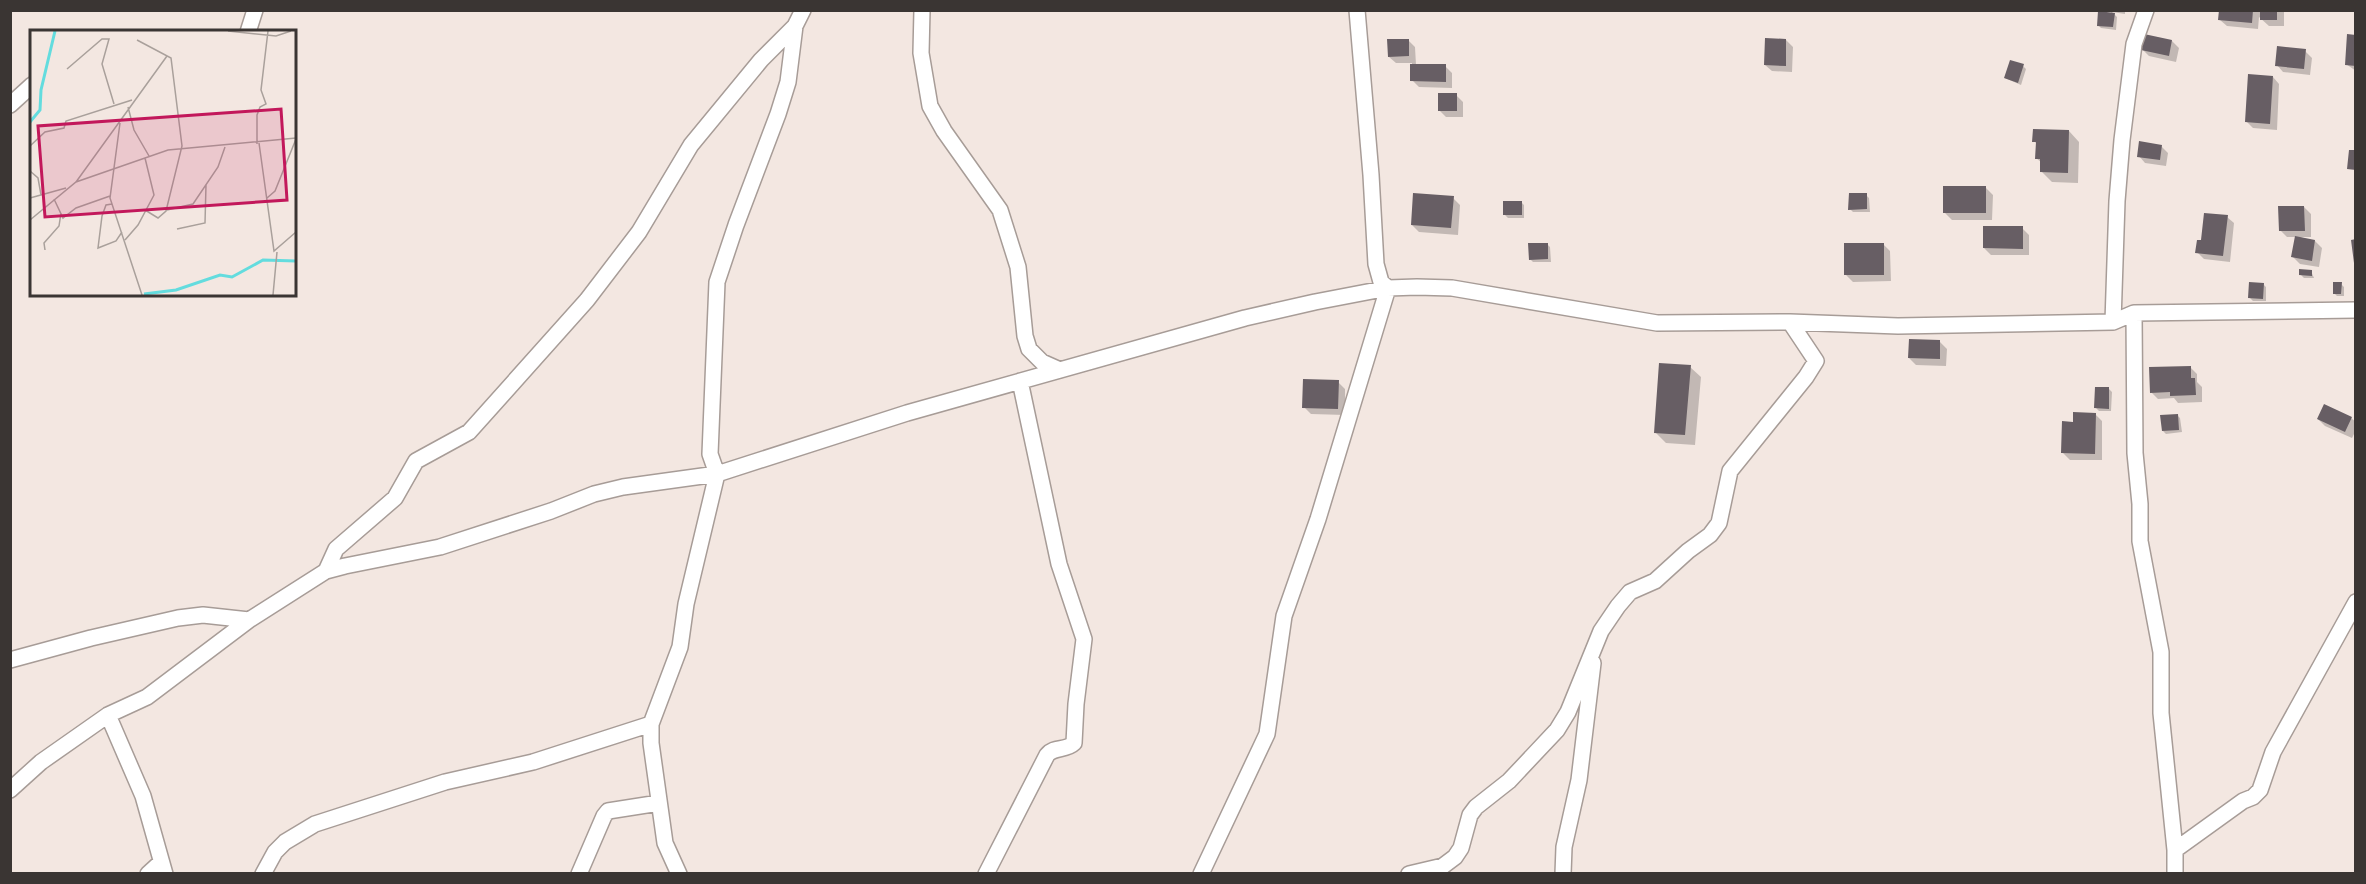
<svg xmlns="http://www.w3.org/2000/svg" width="2366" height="884" viewBox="0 0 2366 884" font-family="'Golos Text',sans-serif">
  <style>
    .shadow { fill: #0003 }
    .building { fill: #675e64 }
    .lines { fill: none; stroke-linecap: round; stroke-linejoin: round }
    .minor-casing { stroke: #a79c97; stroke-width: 18 }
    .minor { stroke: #fff; stroke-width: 15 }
    .inset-river { fill: none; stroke: #63dcde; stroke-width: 3 }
    .inset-road { fill: none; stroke: #a9a09b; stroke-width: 1.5 }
    .view { fill: #c2185b; fill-opacity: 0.15; stroke: #c2185b; stroke-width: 3 }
    .inset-edge { fill: none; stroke: #3a3533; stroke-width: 3 }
  </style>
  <rect width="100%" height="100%" fill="#f3e7e1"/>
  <!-- shadow -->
  <path class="shadow" d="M2109 10H2125V14L2112 12 2117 17 2116 30 2101 28 2098 25 2112 14Z
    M2220 10H2258L2262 14V10H2284V26H2269L2259 17 2258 29 2227 26 2220 20Z
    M2356 36V71L2346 64Z
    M1408 40 1415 47 1416 65 1445 66 1452 73V88L1419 87 1412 80V63H1396L1389 57Z
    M1786 40 1793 47 1792 72 1772 71 1765 65Z
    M2172 41 2179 48 2176 62 2149 56 2142 49Z
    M2305 51 2312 58 2310 75 2283 72 2277 65Z
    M2023 66 2026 69 2021 85 2005 78Z
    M2273 77 2279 84 2277 130 2253 128 2246 121Z
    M1456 95 1463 102V117H1446L1439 110Z
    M2069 131 2079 142 2078 183 2052 182 2042 172V163L2036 158 2037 144 2034 141Z
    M2161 146 2168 153 2166 166 2145 163 2139 156Z
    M1986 188 1993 195 1992 220H1952L1945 213Z
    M1866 195 1869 198 1870 212H1853L1850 209Z
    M1453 198 1460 205 1458 235 1419 232 1412 225Z
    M1521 202 1524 205V218H1508L1505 215Z
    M2304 207 2311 214V237H2299L2315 241 2322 248 2319 267 2300 264 2293 257 2296 237H2287L2280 230Z
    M2227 217 2234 223 2230 262 2204 259 2197 252 2202 242Z
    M2022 228 2029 235V255H1991L1984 248Z
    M1547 244 1550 247 1551 262H1533L1530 259Z
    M1883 244 1890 251 1891 281 1853 282 1846 275Z
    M2311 271 2314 278H2304L2301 275Z
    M2263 284 2266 287V301H2253L2250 298Z
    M2341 284 2344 287V296H2337L2334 293Z
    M1940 342 1947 349 1946 366 1916 365 1909 358Z
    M1690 367 1701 377 1695 445 1666 443 1655 432Z
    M2190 367 2197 374V382L2202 387V402L2178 403 2174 398 2158 399 2151 392Z
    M1338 382 1345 389V415L1311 414 1304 407Z
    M2109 389 2112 392 2111 411H2099L2096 408Z
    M2095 414 2102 421V460H2070L2063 453 2074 423Z
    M2177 415 2180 418 2182 432 2166 434 2163 431Z
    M2351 418 2356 422V430L2352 438 2325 426 2318 419Z"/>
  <!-- building -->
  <path class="building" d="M2219 10H2253L2252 23 2218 20Z
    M2260 10H2277V20H2260Z
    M2098 11 2115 13 2113 27 2097 26Z
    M2144 34 2172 40 2169 56 2141 50Z
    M2347 34 2356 35V66L2345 65Z
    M1765 38 1786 39V66L1764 65Z
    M1387 39H1409V56L1388 57Z
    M2277 46 2306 49 2304 69 2275 66Z
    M2010 60 2024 64 2018 83 2004 78Z
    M1410 64H1446V82L1410 81Z
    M2248 74 2273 76 2270 124 2245 122Z
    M1438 93H1457V111H1438Z
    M2033 129 2069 130 2068 173 2040 172V159H2035L2036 142H2032Z
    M2139 141 2162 145 2160 160 2137 157Z
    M2349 150H2356V170L2347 169Z
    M1943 186H1986V213H1943Z
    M1413 193 1454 196 1451 228 1411 225Z
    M1849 193H1867V209L1848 210Z
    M1503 201H1522V215H1503Z
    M2278 206H2304L2305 231H2279Z
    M2204 213 2228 215 2223 256 2195 253 2197 240H2201Z
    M1983 226H2023V249L1983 248Z
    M2295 236 2315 240 2312 261 2291 257Z
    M2356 239V263H2354L2351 240Z
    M1528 243H1548V259L1529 260Z
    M1844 243H1884V275H1844Z
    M2299 269 2312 270V276L2299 275Z
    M2249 282 2264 283 2263 299 2248 298Z
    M2333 282H2342L2341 294H2333Z
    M1909 339 1940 340V359L1908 358Z
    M1659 363 1691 365 1685 435 1654 433Z
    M2191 366V378H2195L2196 395 2170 396V392L2150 393 2149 367Z
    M1303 379 1339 380 1338 409 1302 408Z
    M2095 387H2109V409L2094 408Z
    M2324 404 2352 417 2345 432 2317 419Z
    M2073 412 2096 413 2095 454 2061 453 2062 421 2073 422Z
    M2178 414 2179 430 2162 431 2160 415Z"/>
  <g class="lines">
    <!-- minor casing -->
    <g class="minor-casing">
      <path id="minor" d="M922 10 921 53 930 106 944 131 1000 210 1018 267 1025 336 1029 349 1042 362 1060 370
        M248 32 255 10
        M10 105 32 85
        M2134 313 2135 453 2140 504V541L2161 652V713L2175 850V874
        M2113 322 2117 201 2122 140 2134 44 2146 10
        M326 571 336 549 395 498 416 461 469 432 587 300 639 232 691 145 761 60 795 26 803 10
        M10 660 91 638 178 618 203 615 249 620
        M108 715 143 796 165 874
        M10 790 41 762 108 715 147 697 249 620 326 571 345 566 440 547 551 511 594 494 623 487 717 474 907 413 1245 318 1315 302 1388 288 1417 287 1452 288 1657 323 1790 322 1898 326 2113 322 2134 313 2356 310
        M2175 850 2243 801 2253 797 2260 790 2273 752 2356 602
        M148 874 160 863
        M263 874 275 852 285 842 315 824 445 782 533 762 651 724
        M579 874 604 816 608 811 659 803
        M679 874 665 843 651 743V724L680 647 686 604 717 474 710 454 717 282 736 225 778 114 788 82 795 26
        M986 874 1047 755C1054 746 1066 751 1074 743L1076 704 1084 639 1059 564 1020 381
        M1201 874 1267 734 1284 616 1318 519 1388 288 1381 282 1376 264 1371 175 1357 10
        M1409 874 1443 866 1455 857 1461 848 1470 815 1476 807 1509 781 1557 730 1568 712 1601 631 1618 606 1630 592 1655 581 1688 551 1710 535 1719 523 1730 471 1806 377 1816 361 1790 322
        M1563 874 1564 847 1579 780 1593 663"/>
    </g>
    <!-- minor -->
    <use href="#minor" class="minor"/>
  </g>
  <!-- overview -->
  <g transform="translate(30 30)">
    <rect width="266" height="266" fill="#f3e7e1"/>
    <path class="inset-river" d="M0 92 10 80 11 60 25 1M114 264 146 260 190 245 202 247 233 230 266 231"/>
    <path class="inset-road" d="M198 1 246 6 261 1M107 10 141 28 152 116 136 181 128 188 115 180M37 39 72 9H79L72 34 84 74M98 77 104 100 119 126M90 93 80 168 112 265M229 113 244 221 266 202M227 114V85L230 77 236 74 231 60 238 1M0 116 15 102 34 98 36 91 102 70M0 141 8 148 11 165M46 152 137 26M0 168 36 158M237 168 245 161 266 109M24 169 33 188 46 178 80 166M82 174 76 175 72 186 68 218 86 211 92 202M137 180 163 174 188 137 195 117M0 190 46 152 138 120 266 108M147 199 175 193 176 155M95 210 108 195 124 165 115 128M15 220 14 213 29 196 31 183M243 265 247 222"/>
    <path class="view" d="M251 79 257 170 15 187 8 96Z"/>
    <rect width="266" height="266" class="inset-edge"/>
  </g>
  <!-- border -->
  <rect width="2366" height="884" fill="none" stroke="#3a3533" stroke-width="24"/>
</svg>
